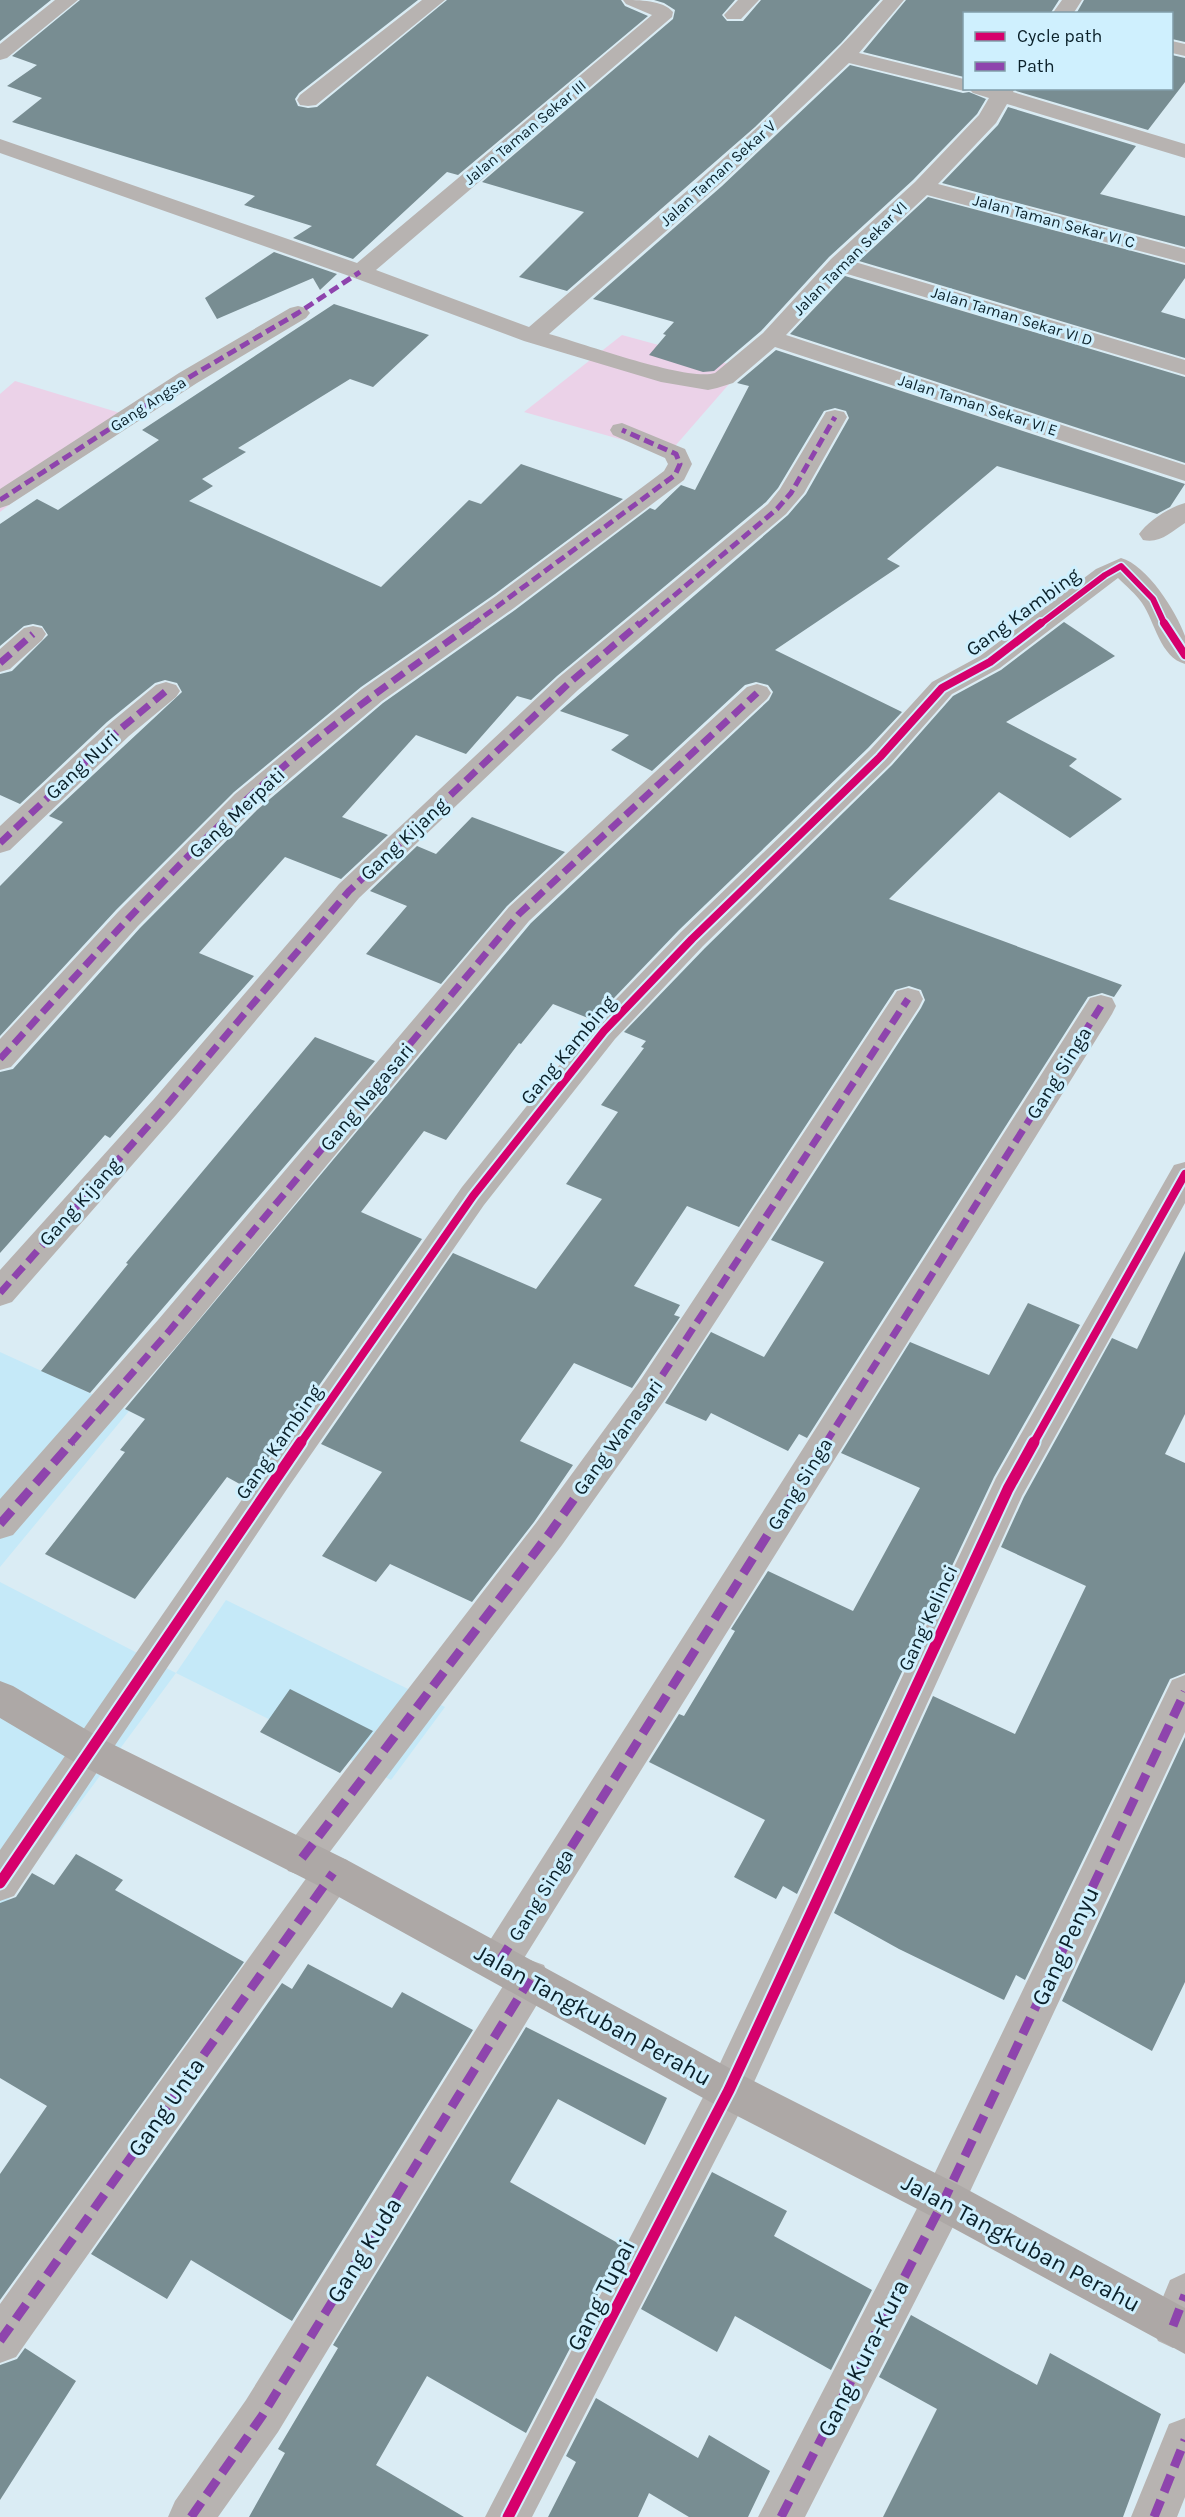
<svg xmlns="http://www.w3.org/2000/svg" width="1185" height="2517" viewBox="0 0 1185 2517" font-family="Karla,sans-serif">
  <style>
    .built { fill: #c5e9f8 }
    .green { fill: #ebd2e8 }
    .building { fill: #788d92 }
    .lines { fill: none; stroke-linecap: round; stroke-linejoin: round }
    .street { fill: #b7b3b1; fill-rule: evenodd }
    .secondary { fill: #ada8a6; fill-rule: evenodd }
    .quiet-far2 { stroke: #8e44ad; stroke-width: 5; stroke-dasharray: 10 5; stroke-linecap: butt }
    .quiet-far1 { stroke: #8e44ad; stroke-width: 7; stroke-dasharray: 14 7; stroke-linecap: butt }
    .quiet { stroke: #8e44ad; stroke-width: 9; stroke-dasharray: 18 9; stroke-linecap: butt }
    .cycleway-far2-casing { stroke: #cff0fe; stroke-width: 9 }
    .cycleway-far1-casing { stroke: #cff0fe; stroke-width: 12 }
    .cycleway-casing { stroke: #cff0fe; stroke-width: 15 }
    .cycleway-far2 { stroke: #d6006c; stroke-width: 6 }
    .cycleway-far1 { stroke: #d6006c; stroke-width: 8 }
    .cycleway { stroke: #d6006c; stroke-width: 11 }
    .labels { text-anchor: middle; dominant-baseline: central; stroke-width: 6; stroke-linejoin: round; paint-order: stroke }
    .far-street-label { font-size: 16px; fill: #0b212a; stroke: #cff0fe }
    .street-label { font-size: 20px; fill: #0b212a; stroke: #cff0fe }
    .near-street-label { font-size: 24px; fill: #0b212a; stroke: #cff0fe }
  </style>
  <rect width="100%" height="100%" fill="#daecf4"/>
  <!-- built -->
  <path class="built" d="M0 1352 129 1411 0 1567Z
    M0 1582 176 1673 226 1600 445 1707 391 1780 176 1673 0 1911Z"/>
  <!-- green -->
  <path class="green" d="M622 335 743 368 669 453 524 412Z
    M15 381 130 416 56 468 0 512V394Z"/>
  <!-- building -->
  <path class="building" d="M0 0H51L0 41Z
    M80 0H418L299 93 295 99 298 106 308 108 317 107 447 0H621L625 6 648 16 458 175 447 172 353 259 293 238 312 226 244 205 255 196 12 122 42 98 7 86 37 65 12 56Z
    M654 0H735L722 15 727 21H743L761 0H880L841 43 755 127 567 291 519 277 584 212 482 182 673 19 675 10 664 3Z
    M906 0H1059L1050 14H964V77L863 52Z
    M1084 0H1185V42L1172 39V14H1076Z
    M1172 55 1185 58V82L1148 130 1016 91 1017 88H1172Z
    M850 65 963 93 969 92 986 99 977 114 913 180 829 257 761 331 714 371 703 372 649 355 666 335 663 334 674 322 593 299 722 186Z
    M1008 107 1136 146 1100 194 1185 216V247L942 183 998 125Z
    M928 197 1185 265V278L1161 312 1185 319V358L859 261Z
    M274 252 337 274 320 290 313 278 217 319 205 298Z
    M845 276 1185 377V463L790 334Z
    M334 304 429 335 373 387 350 379 238 448 246 452 202 479 213 486 189 501 381 587 469 500 481 504 521 464 623 499 495 594 361 687 234 792 116 910 0 1036V886L63 822 49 816 182 692 177 683 165 680 155 683 107 722 20 804 0 795V674L12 671 48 635 42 626 33 624 24 626 0 646V524L37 499 58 510 159 440 142 430Z
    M776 350 1185 484 1170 507 1157 514 997 466 887 559 900 566 775 650 902 712 868 748 679 930 593 1020 553 1004 521 1044 519 1043 446 1140 424 1131 361 1212 422 1239 247 1488 227 1477 135 1599 45 1554 125 1452 120 1450 145 1419 125 1409 531 923 769 700 773 692 768 685 756 682 745 685 652 771 611 750 629 735 560 711 788 515 806 494 849 418 846 411 835 408 824 411 778 488 766 502 557 676 531 700 517 696 466 754 416 735 342 817 388 835 341 879 285 857 199 953 254 976 110 1138 105 1135 0 1253V1072L13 1069 140 928 257 810 383 703 515 610 650 508 655 510 681 485 695 490 749 386 737 383Z
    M1064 622 1115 656 1006 722 1077 759 1069 766 1122 799 1070 838 999 792 889 899 1122 985 1114 997 1102 993 1088 997 807 1438 799 1434 788 1451 711 1413 706 1421 665 1403 711 1332 764 1357 824 1262 771 1240 921 1008 925 1000 921 990 909 986 895 990 739 1227 687 1206 634 1286 680 1305 674 1315 680 1317 632 1388 574 1363 520 1441 573 1465 534 1522 472 1602 390 1564 376 1582 322 1556 382 1472 321 1444 453 1253 536 1289 602 1199 566 1184 618 1112 601 1105 644 1048 641 1047 646 1041 624 1032 705 948 892 765 953 696 1001 670Z
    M472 817 565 852 507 906 441 984 366 954 407 906 370 891 417 846 436 854Z
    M315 1037 375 1061 90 1393 41 1371 128 1264 126 1263Z
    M1185 1251V1414L1165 1454 1185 1463V1673L1170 1679 1025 1980 1016 1975 1004 2000 899 1949 834 1913 933 1696 1015 1734 1086 1586 1001 1547 1024 1497 1112 1338 1137 1349Z
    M1028 1303 1080 1325 994 1477 797 1894 783 1886 776 1899 734 1877 765 1820 649 1762 679 1714 684 1716 735 1631 731 1629 768 1571 853 1611 920 1488 841 1453 910 1342 989 1375Z
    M290 1689 373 1731 340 1773 260 1732Z
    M1185 1737V1982L1152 2051 1062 2001Z
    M76 1854 123 1880 115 1890 244 1962 0 2300V2174L47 2106 0 2078V1903L16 1897 32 1873 54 1885Z
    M308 1964 392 2008 402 1992 473 2030 292 2321 191 2260 167 2299 91 2254 282 1983 292 1989Z
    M526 2027 667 2098 645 2145 558 2099 510 2182 623 2246 526 2433 427 2376 376 2465 464 2517H249L285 2453 278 2449 338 2348 333 2345Z
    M712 2172 787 2211 774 2236 872 2290 831 2370 735 2316 717 2352 641 2309Z
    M911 2315 1037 2385 1050 2353 1161 2414 1123 2517H883L937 2409 879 2377Z
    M25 2348 76 2381 0 2500V2365L17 2359Z
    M596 2398 698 2458 709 2435 770 2471 748 2517H689L649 2493 638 2517H548L576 2462 566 2456Z"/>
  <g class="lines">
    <!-- street -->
    <path class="street" d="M55 0H78L7 58 0 60V44Z
      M422 0H445L316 105 308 106 300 105 297 100 300 95Z
      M623 0C639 0 663 0 673 12L672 17 376 270 529 327C650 222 777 120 883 0H904L859 53 964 79V88H1015L1013 92 1185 144V158L1007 104 996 123 938 184 1185 249V263L927 195 855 262 1185 360V375L844 273 786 335 1185 465V481L775 347 733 383 717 388 708 390 661 382 524 341 352 277 0 153V139L357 263 652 15 626 4ZM849 63 964 91 970 90 973 93 989 98 979 115 915 182 831 259 763 333 715 373C688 382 582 343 549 334L720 184Z
      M738 0H759L741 19H727L724 15Z
      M1062 0H1082L1073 14H1052Z
      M1172 41 1185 44V56L1172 53Z
      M298 306 306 308 310 313 306 318 197 383 9 505 0 508V489L179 373 290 308Z
      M835 410 844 412 847 417 804 493 786 514 578 690 359 898 176 1115 12 1302 0 1306V1270L154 1099 339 884 558 678 768 504 780 489 826 412Z
      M622 423 685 449 692 464 684 480 514 608 382 701 255 808 138 926 11 1067 0 1070V1039L118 912 235 794 362 689 496 596 664 471 668 464 665 458 613 435 610 430 613 425Z
      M1185 503V523C1171 532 1160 544 1143 540L1139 534C1148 521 1170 507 1185 503Z
      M1121 558C1147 565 1176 611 1185 636 1185 643 1185 656 1185 664 1160 657 1155 622 1142 603 1136 594 1126 586 1118 578L1114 581 1000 668 952 694 890 764 703 946 615 1039 484 1205 287 1489 14 1896 0 1901V1850L263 1469 462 1187 593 1023 681 932 870 750 932 682 980 656 1096 569Z
      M33 626 42 628 46 634 42 640 10 669 0 672V649L24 628Z
      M166 682 176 685 180 691 176 697 129 736 10 850 0 853V826L109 724 156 685Z
      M757 684 767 687 771 693 767 699 529 921 182 1340 13 1535 0 1539V1499L158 1320 509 907 747 687Z
      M908 988 919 991 923 999 919 1007 666 1398 562 1545 326 1857 333 1855 347 1860 353 1873 347 1886 16 2357 0 2363V2304L310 1873 302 1876 288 1871 282 1858 288 1845 536 1523 642 1378 897 991Z
      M1101 995 1112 998 1116 1006 1112 1014 521 1963 530 1960 544 1965 550 1979 544 1993 278 2432 218 2517H168L175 2501 246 2400 508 1978 499 1981 485 1976 479 1962 485 1948 1090 998Z
      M1185 1162V1203L1022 1496 744 2104 532 2517H485L714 2076 996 1478 1174 1165Z
      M1185 1675V1732L959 2215 805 2517H758L929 2185 1172 1680Z
      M1185 2273V2343L1173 2348 1158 2341 1151 2326 1170 2280Z
      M1185 2418V2497L1177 2517H1131L1169 2424Z"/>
    <!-- secondary -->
    <path class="secondary" d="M0 1681 13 1686 102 1739 347 1860 744 2076 959 2185 1185 2308V2354L929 2215 714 2104 319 1886 76 1763 0 1718Z"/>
    <!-- quiet-far2 -->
    <path class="quiet-far2" d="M0 500 188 378 298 313 360 272
      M472 625 675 475 680 464 676 454 622 430
      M639 625 777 509 791 493 835 417"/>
    <!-- quiet-far1 -->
    <path class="quiet-far1" d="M0 663 33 634
      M0 843 119 730 166 691
      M0 1059C80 972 158 882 244 802 315 735 395 679 474 623
      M0 1293 165 1107 349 891 568 684 640 623
      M70 1444 170 1330 519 914 757 693
      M614 1444 654 1388 908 999
      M825 1444 1101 1006"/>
    <!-- quiet -->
    <path class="quiet" d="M0 1524 72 1442
      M302 1858 549 1534 615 1442
      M499 1962 826 1442
      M1173 2326 1185 2295
      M0 2341 333 1873
      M191 2517 262 2416 530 1979
      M781 2517 944 2200 1185 1692
      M1154 2517 1185 2440"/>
    <!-- cycleway-far2 casing -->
    <g class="cycleway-far2-casing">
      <path id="cycleway-far2" d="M1039 625 1105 575 1121 566 1153 599 1165 625"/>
    </g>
    <!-- cycleway-far1 casing -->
    <g class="cycleway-far1-casing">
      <path id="cycleway-far1" d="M1164 623 1185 655
        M300 1444 473 1196 604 1031 692 939 880 757 942 688 990 662 1041 623
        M1033 1444 1185 1174"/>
    </g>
    <!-- cycleway casing -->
    <g class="cycleway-casing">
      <path id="cycleway" d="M0 1883 301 1442
        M508 2517 729 2090 1008 1489 1034 1442"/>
    </g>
    <!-- cycleway-far2 -->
    <use href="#cycleway-far2" class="cycleway-far2"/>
    <!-- cycleway-far1 -->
    <use href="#cycleway-far1" class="cycleway-far1"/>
    <!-- cycleway -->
    <use href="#cycleway" class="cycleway"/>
  </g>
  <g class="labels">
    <!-- far-street labels -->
    <g class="far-street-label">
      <text transform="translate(525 132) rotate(-40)">Jalan Taman Sekar III</text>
      <text transform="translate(718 173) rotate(-42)">Jalan Taman Sekar V</text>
      <text transform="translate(1054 221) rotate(15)">Jalan Taman Sekar VI C</text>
      <text transform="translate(850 258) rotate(-45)">Jalan Taman Sekar VI</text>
      <text transform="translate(1012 316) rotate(17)">Jalan Taman Sekar VI D</text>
      <text transform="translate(148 404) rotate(-33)">Gang Angsa</text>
      <text transform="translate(978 405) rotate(18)">Jalan Taman Sekar VI E</text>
    </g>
    <!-- street labels -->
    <g class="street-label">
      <text transform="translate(1023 612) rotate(-36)">Gang Kambing</text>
      <text transform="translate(82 765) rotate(-43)">Gang Nuri</text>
      <text transform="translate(237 813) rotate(-43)">Gang Merpati</text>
      <text transform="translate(404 839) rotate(-43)">Gang Kijang</text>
      <text transform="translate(568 1050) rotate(-50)">Gang Kambing</text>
      <text transform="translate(1059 1073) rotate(-58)">Gang Singa</text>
      <text transform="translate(367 1097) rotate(-50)">Gang Nagasari</text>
      <text transform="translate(80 1202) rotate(-48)">Gang Kijang</text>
      <text transform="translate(618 1437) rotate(-54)">Gang Wanasari</text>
      <text transform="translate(279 1442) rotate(-55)">Gang Kambing</text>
      <text transform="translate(800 1484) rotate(-58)">Gang Singa</text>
      <text transform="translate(928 1618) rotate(-65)">Gang Kelinci</text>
      <text transform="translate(541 1895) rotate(-58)">Gang Singa</text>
    </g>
    <!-- near-street labels -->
    <g class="near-street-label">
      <text transform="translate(1065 1946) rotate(-65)">Gang Penyu</text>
      <text transform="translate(593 2015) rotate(29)">Jalan Tangkuban Perahu</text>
      <text transform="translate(166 2107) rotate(-55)">Gang Unta</text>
      <text transform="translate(1021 2243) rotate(28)">Jalan Tangkuban Perahu</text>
      <text transform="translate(364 2250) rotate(-58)">Gang Kuda</text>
      <text transform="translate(601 2295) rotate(-63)">Gang Tupai</text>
      <text transform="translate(863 2358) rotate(-63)">Gang Kura-Kura</text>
    </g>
  </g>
  <!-- legend -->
  <rect x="963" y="12" width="210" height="78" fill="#cff0fe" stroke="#819da9" stroke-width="1.5"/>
  <rect x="975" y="32" width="30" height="9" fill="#d6006c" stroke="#819da9" stroke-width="1.5"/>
  <text x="1017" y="42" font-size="18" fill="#0b212a">Cycle path</text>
  <rect x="975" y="62" width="30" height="9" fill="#8e44ad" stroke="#819da9" stroke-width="1.5"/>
  <text x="1017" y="72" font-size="18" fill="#0b212a">Path</text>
</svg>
